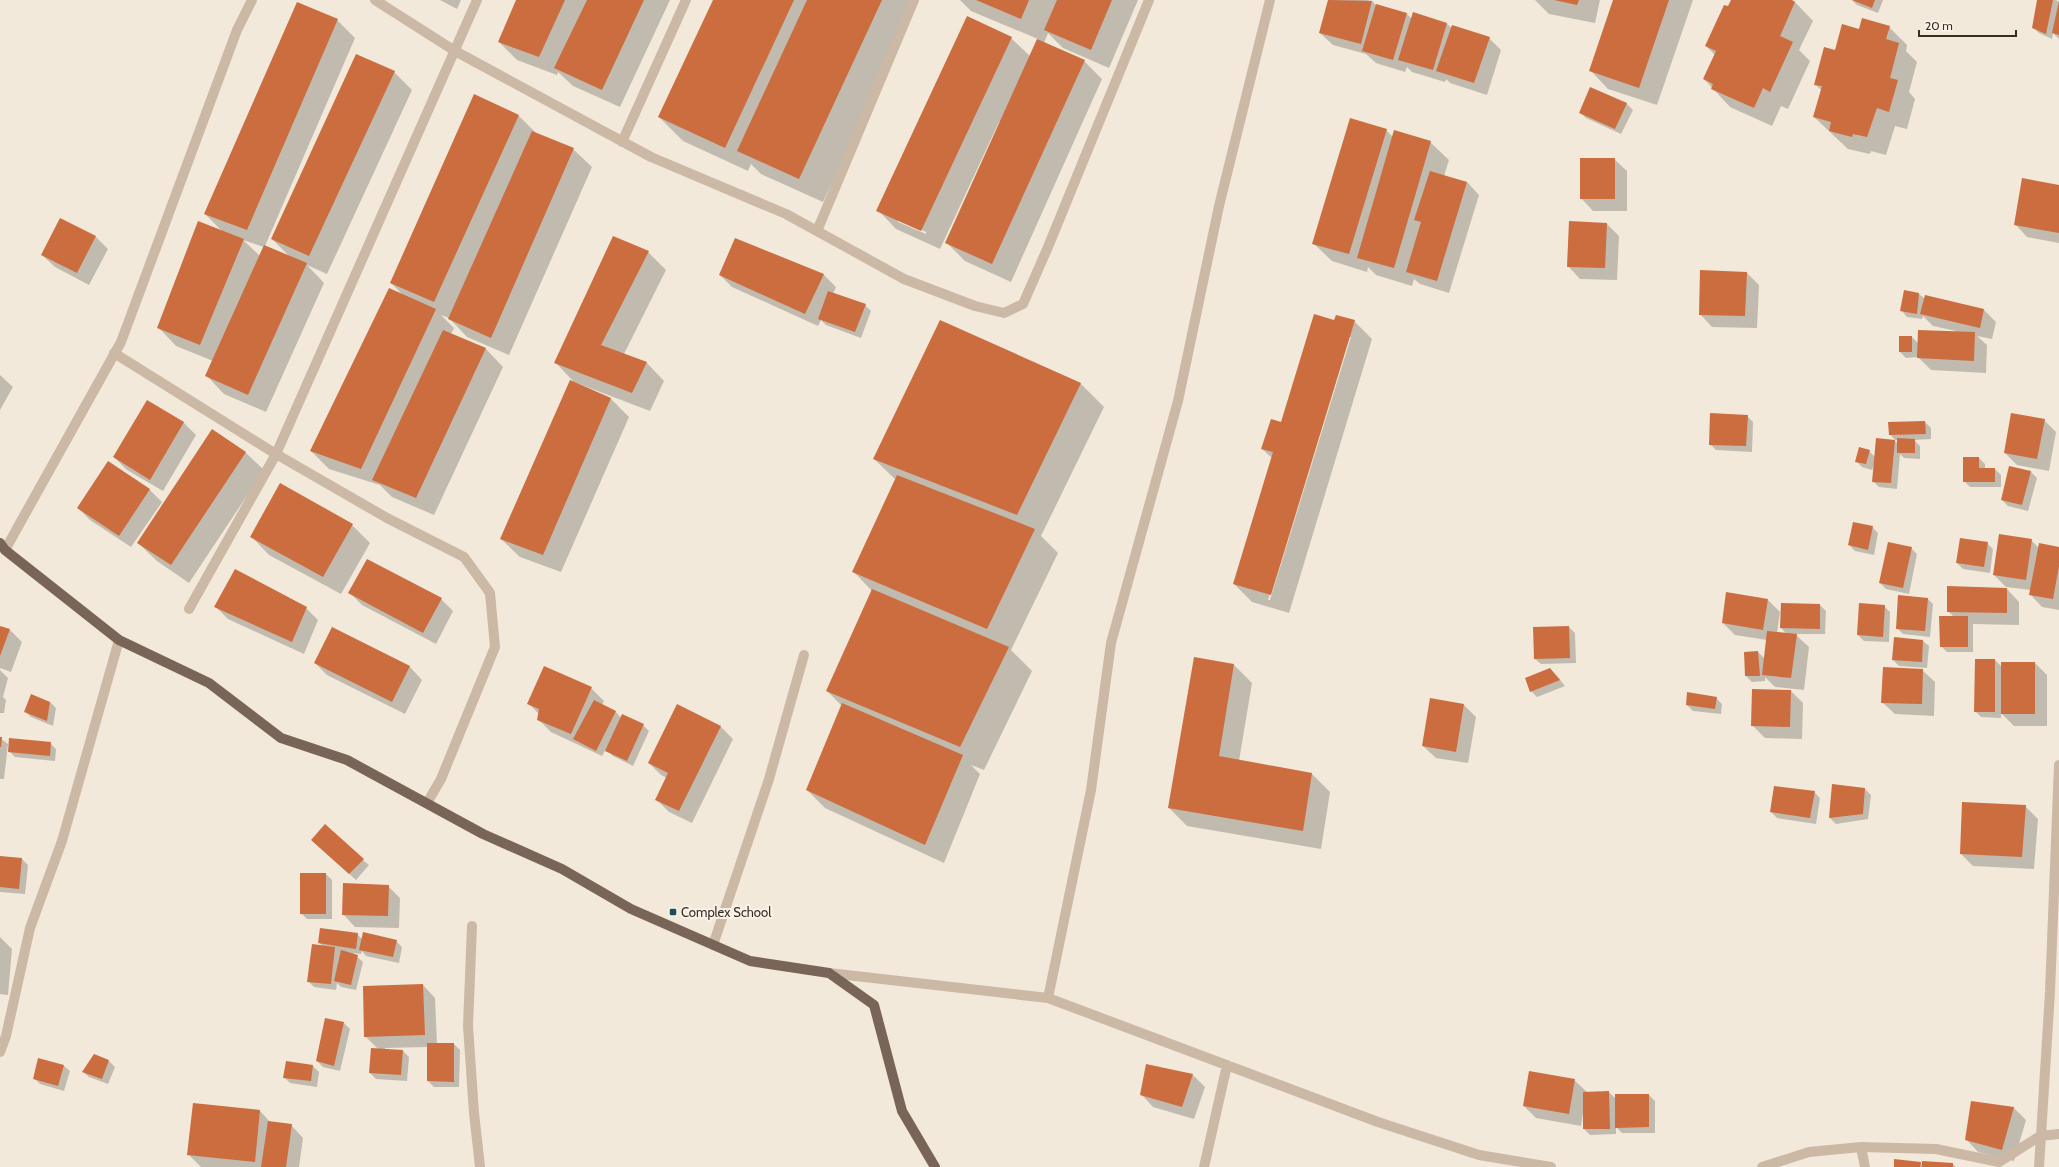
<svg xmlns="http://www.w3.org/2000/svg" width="2059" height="1167" viewBox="0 0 2059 1167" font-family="Cabin,sans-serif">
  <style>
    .shadow { fill: #0003; fill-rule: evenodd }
    .building { fill: #cb6d3f }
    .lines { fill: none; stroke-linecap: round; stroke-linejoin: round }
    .minor { stroke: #cbb9a5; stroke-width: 10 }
    .major { stroke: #796557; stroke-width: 10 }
    .poi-dot { fill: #1b5059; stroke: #faf2e6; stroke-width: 1.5 }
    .labels { text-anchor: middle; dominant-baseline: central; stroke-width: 4; stroke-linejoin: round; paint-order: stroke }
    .poi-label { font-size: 13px; fill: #362d27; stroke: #faf2e6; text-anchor: start }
  </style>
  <rect width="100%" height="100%" fill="#f2e9da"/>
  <!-- shadow -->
  <path class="shadow" d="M440 0H461L457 9Z
    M517 0H670L620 107 573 86 558 72 557 75 517 60 499 42Z
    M714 0H917L823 202 761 174 751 164 748 171 683 141 659 117Z
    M960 0H1138L1109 68 1063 48 1048 33 1044 43 1084 61 1102 79 1011 282 965 261 947 243 1001 122H999L940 249 896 229 878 210 1011 38 1030 56 1038 39 971 11ZM898 219 926 232V234L898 222Z
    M1329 0H1366L1372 1 1377 6 1407 14 1412 19 1447 24 1452 28 1489 38 1501 50 1487 95 1450 83 1446 79 1445 82 1412 72 1407 67 1405 72 1376 63 1366 54 1333 45 1320 33Z
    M1535 0H1600L1595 23 1549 14Z
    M1614 0H1693L1657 105 1608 89 1590 70Z
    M1732 0H1789L1795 2 1813 21 1799 50 1810 61 1788 109 1781 106 1772 126 1730 107 1704 79 1715 55 1706 46Z
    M1852 0H1883L1878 13 1857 5Z
    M2038 0H2056L2059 2V39L2053 33 2052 39 2039 33 2033 27Z
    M337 20 355 38 265 246 290 257 272 239 394 72 412 90 327 274 307 265 324 283 266 412 224 394 206 375 213 361 176 346 158 327 222 231 205 214ZM243 240 264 247 260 256Z
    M1889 27 1907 45 1906 51 1917 62 1909 92 1915 99 1907 129 1895 126 1886 155 1871 151 1870 154 1848 149 1814 117 1822 91 1815 84 1836 51 1860 30Z
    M1591 88 1627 104 1633 110 1621 134 1586 118 1580 112Z
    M519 116 537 134 573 149 592 167 509 355 467 337 449 318 441 315 454 328 451 334 485 348 503 367 434 515 392 497 380 485 329 469 311 451 404 296 391 283Z
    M1386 130 1393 137 1430 142 1449 160 1444 176 1467 182 1479 195 1449 293 1420 284 1414 279 1412 286 1376 275 1368 267 1367 272 1332 261 1313 243Z
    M1614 159 1627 171V211H1593L1581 198Z
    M2059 186V243L2027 237 2015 224Z
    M61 219 96 237 108 249 89 285 55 267 42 255Z
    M1607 224 1619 236 1617 280 1580 279 1568 266Z
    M736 239 824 275 836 287 833 294 865 305 871 311 861 338 826 325 821 320 818 326 732 287 720 275Z
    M648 252 666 270 624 354 646 362 664 381 650 411 574 382 556 363Z
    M1747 273 1759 285 1757 328 1712 327 1700 314Z
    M1905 292 1919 294 1925 299 1926 296 1984 310 1996 322 1992 339 1977 336 1987 345 1986 373 1931 370 1918 357 1906 358 1900 352 1912 337 1919 344 1956 331 1933 326 1923 316 1922 319 1907 317 1902 311Z
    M1335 321H1354L1372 339 1289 613 1252 602 1234 584 1272 458 1262 449 1282 423ZM1348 337H1351L1270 600H1268Z
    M0 375 13 387 0 410Z
    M571 382 611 399 629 417 561 572 520 557 501 539Z
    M1080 383 1104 407 1041 536 1058 553 1011 650 1032 671 984 770 971 765 980 774 944 863 825 808 807 790 842 706 827 691 872 591 853 571 896 480 874 459Z
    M148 402 184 423 196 435 163 491 127 470 114 457Z
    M1747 416 1753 422 1752 452 1716 450 1710 444Z
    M2044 420 2056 432 2049 471 2017 465 2005 453Z
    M1925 422 1931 428V439L1914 440 1920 446V459L1904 458 1900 454 1897 489 1879 487 1873 481 1874 464 1872 470 1862 467 1856 461 1869 451 1875 457 1895 441 1898 444V440H1895L1890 434Z
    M245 452 264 470 189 583 157 561 138 543Z
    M1979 458 1985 464V469H1995L2001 475V487H1970L1964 481Z
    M2031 472 2037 478 2028 511 2008 506 2002 500Z
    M149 489 162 502 131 547 90 520 78 508Z
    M352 525 370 543 341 594 269 555 251 536Z
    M1872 527 1878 533 1874 555 1855 551 1849 545Z
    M2031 540 2039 548H2059V610L2042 607 2030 594 2031 590 2006 587 1994 575Z
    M1987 543 1993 549 1990 573 1963 569 1957 563Z
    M1911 548 1917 554 1909 594 1886 589 1880 583Z
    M2007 589 2019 602V625L1973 624V652H1947L1941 646 1954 617 1948 611Z
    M350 593 441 599 453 611 436 644 362 605Z
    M1927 598 1933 604 1930 637 1903 634 1897 628Z
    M1768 600 1780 612 1777 633 1787 634 1781 628 1820 605 1826 611 1825 634H1795L1809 647 1804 690 1775 687 1765 677V681L1752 682 1746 676 1758 652 1765 659 1767 640 1735 635 1723 623Z
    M215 606 306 608 318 620 304 654 228 619Z
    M1884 606 1890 612 1889 642 1864 641 1858 635Z
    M0 627 10 630 22 642 11 672 0 668Z
    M1569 627 1575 633 1576 663 1541 664 1535 659Z
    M332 628 410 667 422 680 405 714 327 675 315 663Z
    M1923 641 1929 646 1927 668 1899 666 1893 660Z
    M1995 660 2002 667V663H2035L2047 675V726H2014L2001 713V718L1981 717 1975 711Z
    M1234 665 1252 683 1239 761 1312 774 1330 792 1321 849 1187 826 1169 808Z
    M0 670 8 678 3 697 6 700 4 713H0Z
    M1922 670 1935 682 1934 716 1895 714 1882 702Z
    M1556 675 1565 686 1537 697 1531 691Z
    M591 688 604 701 602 705 616 712 621 718 643 725 649 731 633 766 613 756 606 749 602 756 551 732 538 719 539 714 529 704Z
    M1753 690 1791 691 1803 703 1802 739 1765 738 1752 725Z
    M1716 698 1722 704 1721 714 1693 711 1687 705Z
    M50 702 56 708 53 726 31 717 26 712Z
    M1464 705 1476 717 1468 763 1436 758 1423 746Z
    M677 706 721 727 733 739 692 823 669 812 657 800 667 778 661 775 649 763Z
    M0 738 8 744 4 779H0Z
    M50 743 56 749 55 761 15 757 9 751Z
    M1833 786 1865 789 1871 795 1868 819 1836 824 1830 818Z
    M1814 792 1820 798 1816 824 1777 818 1771 812Z
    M2025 806 2038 819 2034 869 1973 866 1961 854Z
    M318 846 363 860 369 865 356 880Z
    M0 857 22 859 28 865 25 894 0 892Z
    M326 874 332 880V919H307L301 913Z
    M388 886 400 898 399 928 355 927 343 914Z
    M357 934 363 940 396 941 402 947 399 963 366 956 362 951 361 954 353 953 363 962 356 990 341 987 337 983 336 990 314 987 308 981 323 946 319 943Z
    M0 937 12 949 8 995 0 994Z
    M423 985 435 998 437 1044H454L460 1050 459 1087H434L428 1081V1047L385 1048V1050L403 1051 409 1057 407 1081 376 1079 370 1073 378 1049 365 1036Z
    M344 1023 350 1029 340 1071 323 1067 317 1061Z
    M94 1056 109 1061 115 1067 108 1084 89 1077 83 1072Z
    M39 1059 64 1066 70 1071 64 1091 40 1084 34 1078Z
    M313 1066 319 1072 317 1087 290 1083 284 1077Z
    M1193 1075 1205 1087 1194 1119 1153 1107 1141 1094Z
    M1574 1080 1587 1092H1609L1616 1099V1095H1649L1655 1101V1133H1622L1616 1127V1134L1590 1135 1584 1129 1583 1113 1581 1126 1536 1118 1524 1106Z
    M2014 1108 2026 1120 2014 1161 1978 1152 1966 1139Z
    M260 1111 271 1123 291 1125 303 1138 299 1167H201L189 1155Z
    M1920 1163 1923 1165 1953 1164 1956 1167H1895Z"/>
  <!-- building -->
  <path class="building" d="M516 0H565L539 57 498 42Z
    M587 0H644L602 90 554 68Z
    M713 0H794L725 148 658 117Z
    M807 0H882L799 179 737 151Z
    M976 0H1029L1021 19Z
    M1057 0H1112L1091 50 1044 30Z
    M1328 0 1372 1 1361 44 1319 33Z
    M1554 0H1579L1577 5Z
    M1613 0H1669L1639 88 1589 71Z
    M1731 0H1792L1795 2 1780 36 1793 42 1770 92 1763 88 1754 108 1711 89 1713 84 1703 79 1716 51 1705 46 1724 5 1728 6Z
    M1852 0H1875L1872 8Z
    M2037 0H2053L2046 34 2032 28Z
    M2059 1V35L2052 33Z
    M297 2 338 19 247 230 204 214Z
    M1376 4 1407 13 1393 60 1362 51Z
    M1413 12 1447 23 1433 70 1398 60Z
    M967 16 1012 37 921 231 876 211Z
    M1862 18 1890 26 1886 39 1899 43 1890 78 1898 80 1889 112 1877 108 1867 137 1853 134 1852 137 1829 131 1831 122 1813 117 1822 86 1814 85 1824 47 1835 50 1842 24 1859 29Z
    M1452 25 1490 37 1474 83 1436 71Z
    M1037 39 1085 60 992 264 945 243Z
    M356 54 395 71 309 256 271 239Z
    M1590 87 1627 103 1615 129 1579 113Z
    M474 94 519 115 434 302 390 283Z
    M1350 118 1387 129 1349 254 1312 244Z
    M1394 130 1431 141 1394 268 1357 258Z
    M532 131 574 148 491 338 448 319Z
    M1580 158H1615V199H1580Z
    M1430 171 1467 182 1437 281 1406 272 1421 222 1414 220Z
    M2022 178 2059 185V233L2014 225Z
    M60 218 96 236 77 273 41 255Z
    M198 221 244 239 200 345 157 328Z
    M1569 221 1607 223 1605 268 1567 267Z
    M613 236 649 251 601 345 647 362 632 393 554 363Z
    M735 238 824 274 805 314 719 275Z
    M264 245 307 263 248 395 205 376Z
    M1700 270 1747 272 1745 316 1699 315Z
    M389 288 436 309 361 469 310 451Z
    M1904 290 1919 293 1917 314 1900 311Z
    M828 291 866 304 855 332 818 319Z
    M1925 295 1984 309 1980 328 1920 314Z
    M1314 314 1334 320 1336 315 1355 320 1271 595 1233 584 1273 452 1261 449 1271 419 1281 422Z
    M940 320 1081 383 1017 515 873 459Z
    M443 330 486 348 416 498 372 480Z
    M1918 330 1975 332 1974 361 1917 358Z
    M1899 336H1912V352H1899Z
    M570 380 611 398 543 555 500 539Z
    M147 400 184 422 150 480 113 457Z
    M1710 413 1748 415 1746 446 1709 445Z
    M2011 413 2045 419 2037 459 2004 453Z
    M1925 421 1926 434 1889 435 1888 422Z
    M212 429 246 452 171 565 137 543Z
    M1876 438 1895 440 1891 483 1872 482Z
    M1897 438 1915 439V453H1897Z
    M1859 447 1870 450 1866 464 1855 462Z
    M1963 457H1979V468H1995V482H1963Z
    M108 461 150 489 119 536 77 508Z
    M2009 466 2031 471 2022 505 2001 500Z
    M897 475 1035 529 987 629 852 572Z
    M280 483 353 524 323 577 250 537Z
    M1853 522 1873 526 1868 550 1848 545Z
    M1999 534 2032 539 2026 580 1993 575Z
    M1960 538 1988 542 1984 567 1956 563Z
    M1888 542 1912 547 1903 588 1879 583Z
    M2039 543 2059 547V566L2053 599 2029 595Z
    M367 559 442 598 423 633 348 593Z
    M235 569 307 607 292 642 214 607Z
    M1947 586 2007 588V613L1947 612Z
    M872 589 1009 647 960 747 826 691Z
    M1726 592 1768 599 1763 630 1722 623Z
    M1898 595 1928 598 1925 631 1896 629Z
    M1781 603 1820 604V629L1780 628Z
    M1859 603 1885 605 1883 637 1857 635Z
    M1939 616H1968V647H1940Z
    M0 626 10 629 0 656Z
    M1569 626 1570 658 1534 659 1533 627Z
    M332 627 410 666 392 702 314 663Z
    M1767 631 1797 634 1791 678 1762 675Z
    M1894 637 1923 640 1922 662 1892 660Z
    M1758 651 1760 676H1745L1744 652Z
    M1194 657 1234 664 1219 756 1312 773 1303 831 1168 808Z
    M1975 659H1995V712H1974Z
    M2001 662H2035V714H2001Z
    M544 666 592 687 571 734 537 720 539 709 527 704Z
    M1883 667 1923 669 1922 704 1881 703Z
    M1550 668 1560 680 1530 692 1525 678Z
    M1752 689 1791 690 1790 727 1751 726Z
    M1687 692 1717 697 1715 709 1686 705Z
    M31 694 50 702 47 721 24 712Z
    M1430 698 1464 704 1456 752 1422 746Z
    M594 700 616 711 596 751 573 739Z
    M842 703 963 755 925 845 806 790Z
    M677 704 721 726 679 811 655 800 668 773 648 763Z
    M622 714 644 724 627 761 605 751Z
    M0 737H2L1 747H0Z
    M9 738 51 742 50 756 8 752Z
    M1832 784 1865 788 1863 814 1829 818Z
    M1774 786 1815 791 1810 818 1770 812Z
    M1962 802 2026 805 2022 857 1960 854Z
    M325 824 364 859 349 874 311 840Z
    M0 856 22 858 19 889 0 887Z
    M300 873H326V914H300Z
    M343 883 389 885 388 916 342 915Z
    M320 928 358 933 356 949 318 943Z
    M363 932 397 940 393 957 359 950Z
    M312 944 335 947 331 984 307 982Z
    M341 950 358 955 351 985 334 981Z
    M423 984 425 1035 364 1037 363 986Z
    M325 1018 344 1022 334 1066 316 1061Z
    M427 1043H454V1082L427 1081Z
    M371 1048 403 1050 401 1075 369 1073Z
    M94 1054 109 1060 102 1079 82 1072Z
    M38 1058 64 1065 58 1086 33 1079Z
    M286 1061 313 1065 311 1081 283 1078Z
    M1146 1064 1193 1074 1182 1107 1140 1095Z
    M1529 1071 1575 1079 1569 1114 1523 1106Z
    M1609 1091 1610 1129H1583V1092Z
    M1615 1094H1649V1127L1615 1128Z
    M1971 1101 2014 1107 2002 1150 1965 1140Z
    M193 1103 260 1110 255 1162 187 1155Z
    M268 1121 292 1124 286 1167H261Z
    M1894 1159 1921 1162 1920 1167H1894Z
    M1922 1161 1953 1163V1167H1922Z"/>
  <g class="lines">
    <!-- minor -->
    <path class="minor" d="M375 0 455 51 651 157 786 214 904 279 975 306 1004 313 1023 304 1048 247 1149 0
      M622 142 686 0
      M817 231 914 0
      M114 353 276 454 477 0
      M5 550 121 342 237 30 252 0
      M189 609 276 454 387 518 464 557 490 593 495 647 441 779 427 803
      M472 926 468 1026 474 1113 480 1167
      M713 945 769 779 804 655
      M829 973 1048 998 1378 1122 1479 1155 1551 1167
      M1048 998 1091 790 1111 643 1178 401 1219 206 1270 0
      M0 1052 6 1036 30 928 62 841 119 640
      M1861 1147 1865 1167
      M1204 1167 1227 1065
      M1762 1167 1809 1152 1861 1147 1936 1149 1999 1162 2040 1136 2059 1134
      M2039 1167 2050 992 2059 765"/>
    <!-- major -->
    <path class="major" d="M0 543 5 550 119 640 209 683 281 738 347 760 483 834 562 869 631 909 750 961 829 973 874 1005 902 1111 935 1167"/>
  </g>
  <!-- markers -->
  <rect class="poi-dot" x="669" y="908" width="8" height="8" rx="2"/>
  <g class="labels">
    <!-- poi labels -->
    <g class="poi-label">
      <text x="681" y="912">Complex School</text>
    </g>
  </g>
  <!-- scale -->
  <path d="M1919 30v6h97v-6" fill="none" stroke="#362d27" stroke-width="2"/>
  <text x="1925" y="30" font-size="12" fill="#362d27" stroke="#faf2e6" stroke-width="3" paint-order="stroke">20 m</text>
</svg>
